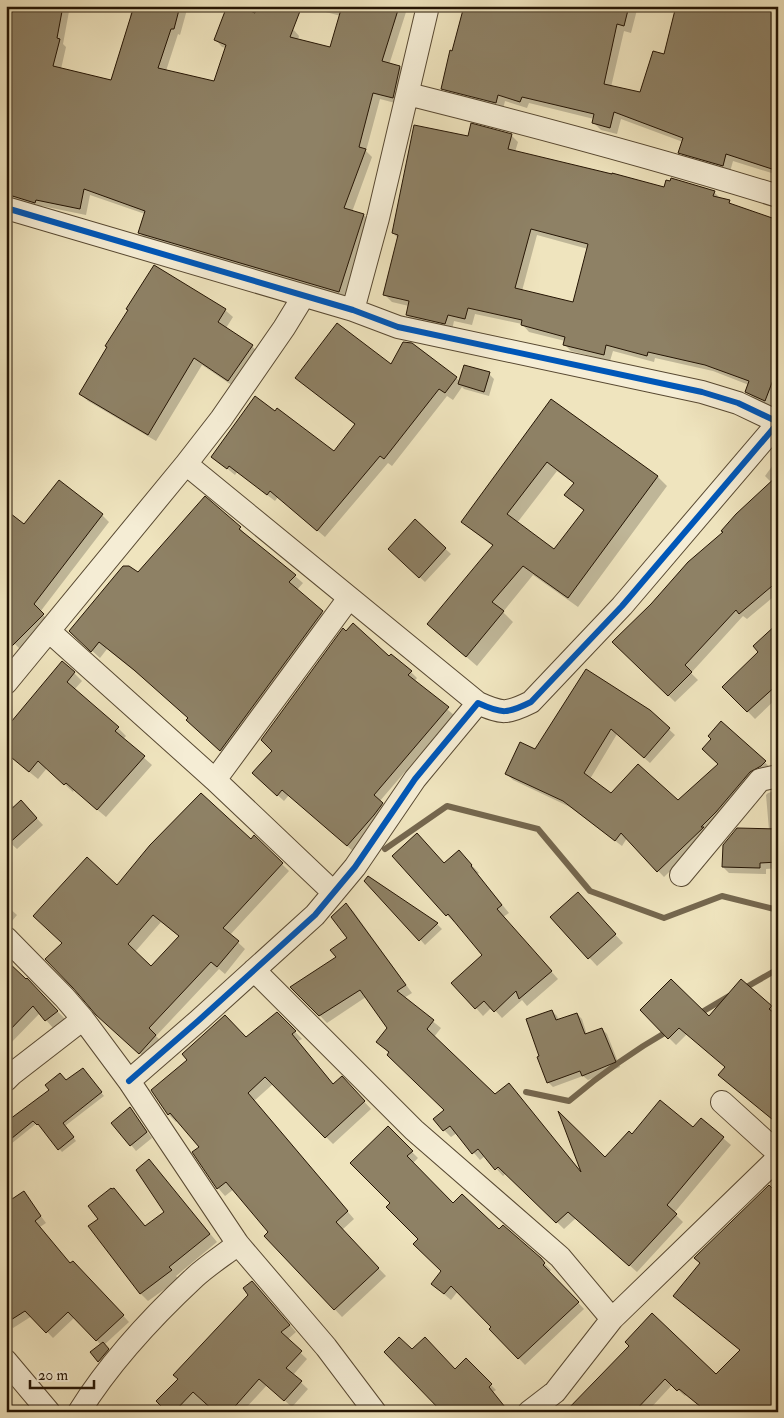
<svg xmlns="http://www.w3.org/2000/svg" width="784" height="1418" viewBox="0 0 784 1418" font-family="'IM FELL Double Pica',serif">
  <style>
    .shadow { fill: #0003; fill-rule: evenodd }
    .lines { fill: none; stroke-linecap: round; stroke-linejoin: round }
    .stream { stroke: #75674e; stroke-width: 6 }
    .building { fill: #8e8165; stroke: #251504; fill-rule: evenodd }
    .minor-casing { stroke: #584932; stroke-width: 24 }
    .minor { stroke: #f5edd5; stroke-width: 22 }
    .cycleway-casing { stroke: #f5edd5; stroke-width: 9 }
    .cycleway { stroke: #0057b8; stroke-width: 6 }
  </style>
  <rect width="100%" height="100%" fill="#efe4be"/>
  <filter id="stains"><feTurbulence type="fractalNoise" baseFrequency=".004" numOctaves="4"/><feColorMatrix values="0 0 0 0 .2 0 0 0 0 .09 0 0 0 0 .02 0 0 0 .5 -.17"/></filter>
  <radialGradient id="worn" r=".72"><stop offset=".6" stop-color="#630" stop-opacity="0"/><stop offset="1" stop-color="#630" stop-opacity=".3"/></radialGradient>
  <!-- shadow -->
  <path class="shadow" d="M6 6H70L63 44 66 47 61 69 112 81 132 18 130 16 132 6H188L180 35 178 34 166 71 215 83 226 48 222 47 216 40 293 29 299 36 298 40 331 48 341 16 322 11 317 6H410V10L407 9 389 65 400 67 406 74 399 104 380 99 366 151 372 157 352 212 364 215 370 222 346 298 146 239 140 233 145 214 90 195 86 215 42 206 41 209 6 198Z
    M465 6H638L631 33 624 31 611 87 641 94 665 56 778 6V175L733 161 730 172 687 159 680 152 683 142 621 119 617 134 601 130 593 122 594 119 529 103 527 108 505 101 503 109 450 96 442 88Z
    M511 135 518 142 515 152 665 189 714 192 721 199 729 202 734 206 778 222V394L772 407 754 398 747 392 749 385 713 371 655 358 654 362 613 351 610 361 571 351 564 344 565 341 529 332 522 324 475 314 472 325 454 321 452 330 414 322 407 315 409 306 392 302 385 295 399 239 393 233 469 137ZM537 235 588 249 574 304 522 291Z
    M225 310 233 317 226 328 252 346 259 354 236 388 202 365 156 441 88 401 81 394Z
    M391 366 456 378 460 381 489 374 494 379 489 396 464 389 462 387 453 400 447 396 392 466 388 463 325 537 278 497 275 501 237 472 235 475 213 457 334 452 355 425 296 378Z
    M551 401 657 476 667 486 578 607 533 575 503 612 513 622 477 666 428 624 494 547 473 531 463 522ZM557 471 575 484 566 495 584 511 554 551 517 523Z
    M778 458V593L747 619 743 616 691 673 698 680 675 702 614 642 724 533 772 483 765 476Z
    M205 498 240 528 247 537 295 576 303 583 297 590 330 620 229 758 195 728 189 718 143 678 107 649 100 658 79 639Z
    M102 515 109 522 40 612 50 622 21 650 15 644 6 651 24 526Z
    M415 521 451 554 425 582 394 554Z
    M778 624V697L755 719 724 687 760 652Z
    M389 658 411 672 417 678 414 682 454 715 379 802 388 810 354 852 289 795 284 801 260 779 274 751Z
    M74 673 82 681 74 690 118 728 126 736 123 739 152 765 106 817 74 790 73 792 47 768 38 779 6 753Z
    M649 711 675 735 650 763 617 734 590 779 611 795 678 802 720 764 712 739 721 723 771 768 709 833 664 877 627 838 622 846 570 807 513 780 507 774 535 751Z
    M778 790V868L766 869V874L729 873 723 867 769 830 766 795 768 793Z
    M6 799 15 808 28 809 43 825 17 849 6 839Z
    M254 837 289 871 230 935 245 949 225 974 219 969 156 1036 163 1043 147 1060 105 1022 117 886 251 841ZM161 922 180 937 151 968 135 952Z
    M394 856 444 865 466 859 479 873 477 874 509 913 503 917 558 979 527 1006 522 1000 502 1018 492 1007 483 1016 476 1008 483 955 456 921 454 922 447 915Z
    M368 878 437 924 442 929 425 945Z
    M585 902 623 943 597 966 552 917Z
    M346 904 353 911 412 993 404 998 441 1028 434 1037 495 1096 509 1084 583 1174 605 1159 632 1136 693 1129 701 1119 731 1145 674 1213 683 1222 637 1272 576 1218 564 1229 506 1173 503 1176 485 1156 480 1160 457 1133 451 1137 444 1130 435 1119 445 1110 378 1042 389 1028 366 997 327 1023 292 987 338 958 349 938Z
    M6 905 17 915 7 927H6Z
    M6 962 26 981 27 980 65 1019 53 1028 40 1013 6 1048Z
    M771 1007 778 1014 776 1016 778 1018V1124L727 1082 726 1067 687 1034 676 1045 641 1010 709 1018Z
    M552 1011 557 1016 559 1021 577 1014 582 1019 587 1035 602 1029 607 1034 620 1067 588 1080 583 1076 553 1087 548 1082 541 1057Z
    M277 1013 302 1039 298 1041 334 1085 342 1078 371 1109 333 1144 273 1084 254 1101 354 1219 342 1230 386 1276 342 1317 266 1236 270 1232 234 1189 225 1196 218 1188 194 1152 201 1148 178 1120 176 1122 169 1115 152 1090 246 1039Z
    M86 1073 104 1096 65 1126 76 1141 62 1152 37 1123 6 1148V1122L51 1090Z
    M130 1108 152 1138 136 1151 113 1123Z
    M388 1128 418 1158 412 1164 453 1205 499 1231 540 1259 551 1270 549 1272 584 1309 525 1365 491 1329 493 1327 458 1291 451 1300 439 1290 442 1271 392 1203Z
    M156 1169 217 1242 176 1276 179 1279 148 1301 141 1294 90 1227 100 1219 114 1189 146 1227 166 1212Z
    M769 1187 778 1412H707L686 1395 685 1396 672 1385 647 1412H567L630 1346 716 1376 741 1351 674 1296Z
    M24 1193 46 1223 40 1227 71 1265 79 1268 129 1322 104 1345 110 1352 101 1363 92 1352 101 1345 75 1317 53 1338 32 1316 13 1328 7 1322 6 1200 9 1203Z
    M259 1289 296 1332 287 1340 307 1359 293 1375 308 1389 292 1407 267 1385 244 1410 245 1412H168L179 1379Z
    M412 1350 455 1371 466 1360 496 1390 493 1392 509 1412H444Z
    M6 1382 11 1388 6 1392Z"/>
  <g class="lines">
    <!-- stream -->
    <path class="stream" d="M385 849 447 806 538 829 590 891 664 918 722 896 778 910
      M743 989 778 969
      M697 1015 729 996
      M526 1092 569 1101C601 1074 633 1051 668 1031"/>
  </g>
  <!-- building -->
  <path class="building" d="M6 6H63L57 38 60 39 53 66 111 80 134 6H180L174 29H171L158 68 214 81 226 45 214 40 227 6H238L255 13 256 6H302L290 37 330 47 342 6H385L398 10 382 61 400 66 393 98 373 93 359 147 366 149 344 208 364 214 339 292 138 233 145 211 84 189 80 209 36 200 35 203 6 194V102L8 81H6Z
    M464 6H629L624 26 617 24 604 84 640 92 653 51 664 54 676 6H778V171L726 154 723 166 678 153 683 138 614 112 610 128 592 123 594 114 522 97 520 102 498 95 496 103 441 89 450 50 452 51Z
    M471 123 512 134 508 149 612 174V173L664 187 666 180 670 181 671 178 715 191 713 196 730 200 729 203 778 220V367L765 401 745 392 749 381 705 365 648 352 647 356 606 345 604 355 563 345 565 337 521 325 522 320 468 308 465 319 448 315 445 324 406 315 409 301 383 295 398 235 392 233 414 125 468 136ZM531 229 588 244 573 302 515 288Z
    M154 265 226 309 218 322 253 345 228 381 194 358 148 435 79 394 107 347 105 346 128 310 126 309Z
    M337 323 391 364 403 342 412 343 457 377 445 393 439 389 384 459 380 456 317 531 270 491 267 495 229 466 227 469 211 457 255 396 275 411 277 408 334 451 355 424 295 378Z
    M464 365 490 372 484 392 458 384Z
    M551 399 658 476 568 598 523 566 492 602 504 611 466 657 427 624 493 545 461 522ZM547 462 574 483 564 495 584 510 554 549 507 514Z
    M778 475V581L739 614 736 610 685 665 692 672 668 696 612 642 651 604 688 562 723 532 721 531 736 514Z
    M59 480 103 514 34 604 44 614 6 652V510L24 524Z
    M205 496 241 527 239 529 296 575 289 582 323 611 220 751 186 720 188 718 134 670 99 642 91 652 69 631 123 566H129L138 572Z
    M415 519 446 548 419 578 388 549Z
    M353 623 389 656 391 654 412 671 408 675 449 707 374 795 383 803 374 815 347 846 282 790 277 796 252 773 272 751 261 740 343 628 346 631Z
    M778 623V684L747 712 722 687 758 652 753 646Z
    M62 661 75 672 67 682 119 727 115 731 145 756 97 810 66 783 64 785 38 761 29 772 6 753V728Z
    M586 669 650 710 670 728 644 758 611 729 584 773 611 793 638 764 678 800 718 764 702 749 711 739 708 736 721 721 766 761 761 766 750 772 716 812 701 827H704L657 872 621 833 615 841 563 801 505 774 520 742 535 749Z
    M201 793 251 839 254 835 283 863 223 928 239 941 217 967 211 962 149 1028 156 1035 139 1054 96 1015 73 988 45 959 62 943 33 916 87 857 117 885 150 845ZM153 915 179 936 151 966 128 944Z
    M21 800 37 818 6 846V814Z
    M737 828 778 829V862L760 863V868L722 867 723 845Z
    M417 833 444 863 459 850 472 865 471 866 502 905 497 909 552 971 519 999 516 991 494 1012 484 1001 475 1009 451 983 482 955 448 914 446 916 392 856Z
    M368 876 438 923 419 941 364 881Z
    M578 892 616 934 588 959 550 917Z
    M346 903 406 985 397 991 434 1020 427 1029 495 1094 509 1083 581 1172 558 1111 605 1157 629 1131 632 1134 660 1100 693 1127 701 1118 724 1137 667 1205 677 1214 629 1266 568 1212 556 1223 498 1167 495 1170 478 1149 472 1154 450 1126 443 1131 433 1119 444 1110 387 1055 389 1052 376 1042 387 1028 360 990 319 1016 290 987 336 957 330 950 347 938 331 917Z
    M6 960 26 979 27 978 58 1011 45 1021 33 1006 6 1034Z
    M671 979 709 1016 741 979 772 1006 769 1009 778 1016V1124L718 1075 725 1067 679 1028 668 1039 640 1010Z
    M552 1010 556 1020 577 1013 585 1034 602 1028 616 1062 582 1076 580 1071 547 1083 537 1057 539 1056 526 1019Z
    M277 1012 296 1031 292 1034 333 1084 342 1076 365 1101 325 1138 265 1077 248 1093 348 1211 336 1222 379 1268 334 1310 264 1236 268 1232 226 1182 217 1189 192 1152 199 1147 170 1113 168 1115 151 1090 187 1060 182 1054 225 1015 246 1037Z
    M83 1068 102 1092 63 1123 74 1137 58 1150 38 1124 37 1125 33 1121 6 1143V1122L49 1090 45 1085 60 1073 66 1080Z
    M130 1107 147 1132 130 1146 111 1123Z
    M388 1126 413 1151 407 1156 453 1203 462 1194 499 1229 503 1225 541 1258 545 1263 543 1265 579 1302 518 1359 489 1329 491 1327 451 1286 444 1294 431 1284 441 1271 413 1244 418 1239 386 1207 390 1203 350 1163Z
    M149 1159 210 1234 169 1267 172 1270 140 1294 88 1226 98 1219 88 1206 111 1188 112 1189 114 1188 145 1226 164 1212 136 1170Z
    M769 1185 778 1194V1412H707L679 1389 677 1391 665 1379 634 1412H565L629 1346 625 1342 652 1313 716 1374 740 1350 673 1296 700 1263 694 1258Z
    M24 1191 41 1216 35 1221 70 1263 73 1261 124 1315 96 1341 68 1312 46 1333 25 1311 6 1323V1203Z
    M252 1281 290 1325 281 1332 302 1351 286 1368 302 1381 284 1401 259 1379 230 1412H215L193 1392 174 1412H167L156 1401 178 1379 173 1375 248 1295 243 1288Z
    M399 1337 412 1349 425 1337 455 1369 466 1358 492 1384 489 1387 509 1412H442L384 1352Z
    M103 1342 109 1349 98 1362 90 1352Z"/>
  <g class="lines">
    <!-- minor casing -->
    <g class="minor-casing">
      <path id="minor" d="M408 94C532 125 655 158 778 196
        M6 208 353 310 398 327 702 392 738 403 778 422
        M353 310 378 218 428 6
        M186 464 478 703
        M50 632 215 780 333 892
        M6 683 186 464 221 419 284 328 303 297
        M215 780 349 598
        M681 875 760 780 778 776
        M6 938 64 997 83 1019 129 1081 238 1244 326 1347 375 1412
        M254 970 414 1130 560 1257 612 1319
        M6 1080 12 1074 83 1019
        M129 1081 198 1021 315 915 355 867 415 779 478 703C502 714 507 714 531 702L622 606 778 423
        M722 1102 778 1153
        M6 1361 49 1412
        M79 1412C110 1362 152 1317 195 1277 208 1265 224 1255 238 1244
        M529 1412 555 1392 612 1319 778 1158"/>
    </g>
    <!-- minor -->
    <use href="#minor" class="minor"/>
    <!-- cycleway casing -->
    <g class="cycleway-casing">
      <path id="cycleway" d="M6 208 353 310 398 327 702 392 738 403 778 422
        M129 1081 198 1021 315 915 355 867 415 779 478 703C502 714 507 714 531 702L622 606 778 423"/>
    </g>
    <!-- cycleway -->
    <use href="#cycleway" class="cycleway"/>
  </g>
  <!-- margin -->
  <rect width="784" height="1418" fill="none" stroke="#efe4be" stroke-width="25"/>
  <rect x="8" y="8" width="769" height="1403" fill="none" stroke="#251504" stroke-width="2.5"/>
  <rect x="12" y="12" width="759" height="1393" fill="none" stroke="#251504"/>
  <!-- scale -->
  <path d="M30 1380v8h64v-8" fill="none" stroke="#251504" stroke-width="2.5"/>
  <text x="38" y="1380" font-size="15" fill="#251504" stroke="#f5edd5" stroke-width="4" paint-order="stroke">20 m</text>
  <rect width="100%" height="100%" filter="url(#stains)"/>
  <rect width="100%" height="100%" fill="url(#worn)"/>
</svg>
